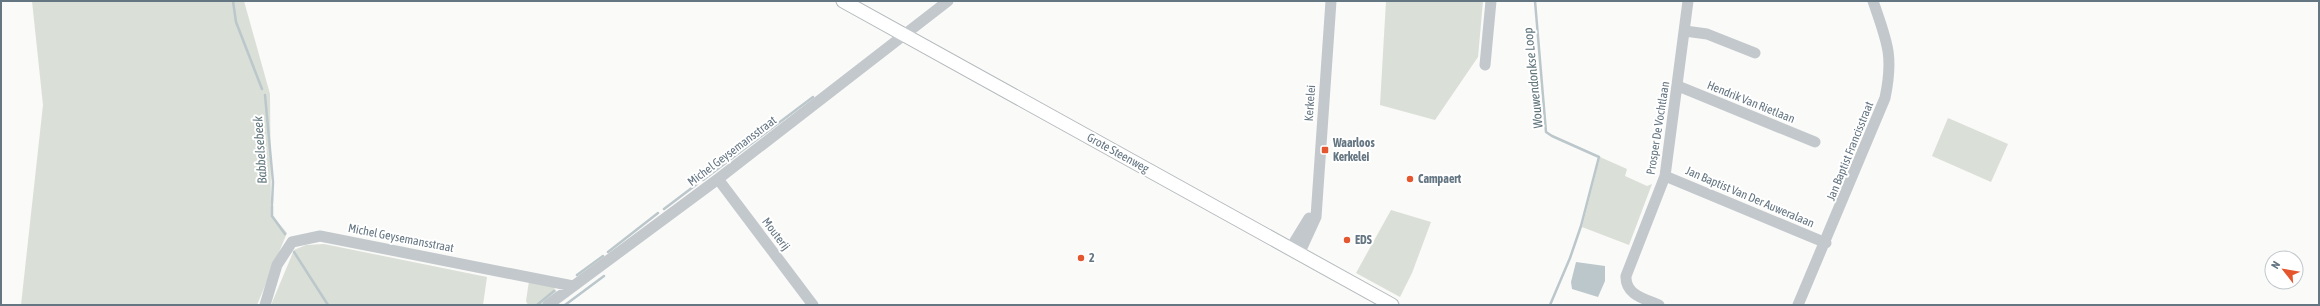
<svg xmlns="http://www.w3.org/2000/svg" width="2320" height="306" viewBox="0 0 2320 306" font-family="'Asap Condensed',sans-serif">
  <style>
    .green { fill: #dadfd7 }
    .water { fill: #bbc7cb }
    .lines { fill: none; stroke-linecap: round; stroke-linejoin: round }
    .stream { stroke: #bbc7cb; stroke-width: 2.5 }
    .major-casing { stroke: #b5babe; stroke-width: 15 }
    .minor { stroke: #c3c8cc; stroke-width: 11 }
    .major { stroke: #fff; stroke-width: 13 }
    .poi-dot { fill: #e4572e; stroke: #fff; stroke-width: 1.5 }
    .labels { text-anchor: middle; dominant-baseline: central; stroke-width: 4; stroke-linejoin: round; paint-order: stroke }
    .street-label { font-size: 12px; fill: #657683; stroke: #fff }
    .poi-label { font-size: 12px; font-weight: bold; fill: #657683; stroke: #fff; text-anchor: start }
    .water-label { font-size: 13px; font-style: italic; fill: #60757c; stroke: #fff }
  </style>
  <rect width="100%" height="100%" fill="#fafaf8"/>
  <!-- green -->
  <path class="green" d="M32 1H244L270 94 271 214 287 233 257 305H21L43 105Z
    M1386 1H1483L1478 57 1435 120 1380 105Z
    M1948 118 2008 144 1991 182 1932 156Z
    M1600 157 1627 169 1625 176 1647 186 1652 184 1629 245 1582 227Z
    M1391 210 1431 222 1412 273 1400 297 1356 273Z
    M324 244 487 277 483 305H271L294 250 306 245Z
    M529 281 552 285 557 292 541 305H528L526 301Z"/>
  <!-- water -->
  <path class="water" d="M1576 262 1605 266V281L1598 297 1572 289 1571 282Z"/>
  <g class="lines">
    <!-- stream -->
    <path class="stream" d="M233 1 236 22 262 89
      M1535 1 1546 132 1552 136 1599 157 1581 226 1570 258 1550 305
      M265 95 273 182 272 204
      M703 180 813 97
      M272 206V216L285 234
      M664 209 697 184
      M294 252 328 305
      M608 252 658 213
      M577 275 603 256
      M537 305 554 291
      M565 305 604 276"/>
    <!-- major casing -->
    <g class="major-casing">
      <path id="major" d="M843 1 1392 305"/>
    </g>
    <!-- minor -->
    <path class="minor" d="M1685 31 1707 34 1755 53
      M1485 65 1491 1
      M1678 86 1815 142
      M1665 176 1826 243
      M718 179 813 305
      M1290 249 1309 218
      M1299 254 1316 217 1331 1
      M265 305 277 265 292 242 320 236 573 286
      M548 305 718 179 948 1
      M1659 305C1645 299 1625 295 1626 276L1665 176 1688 1
      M1798 305 1885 98C1894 55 1887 42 1873 1"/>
    <!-- major -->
    <use href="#major" class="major"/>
  </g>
  <!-- markers -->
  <g class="poi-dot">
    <rect x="1321" y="146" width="8" height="8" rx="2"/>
    <circle cx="1410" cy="179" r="4"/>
    <circle cx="1347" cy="240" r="4"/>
    <circle cx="1081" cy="258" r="4"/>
  </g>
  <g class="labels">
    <!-- street labels -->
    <g class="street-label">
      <text transform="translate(1751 102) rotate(22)">Hendrik Van Rietlaan</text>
      <text transform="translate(1310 103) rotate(-86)">Kerkelei</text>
      <text transform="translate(1658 128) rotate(-81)">Prosper De Vochtlaan</text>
      <text transform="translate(732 151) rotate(-37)">Michel Geysemansstraat</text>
      <text transform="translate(1850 151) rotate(-68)">Jan Baptist Francisstraat</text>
      <text transform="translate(1118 153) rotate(29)">Grote Steenweg</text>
      <text transform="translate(1750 197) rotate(23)">Jan Baptist Van Der Auweralaan</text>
      <text transform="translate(776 234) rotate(53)">Mouterij</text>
      <text transform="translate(401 238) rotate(11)">Michel Geysemansstraat</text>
    </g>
    <!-- poi labels -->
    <g class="poi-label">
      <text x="1333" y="143">Waarloos<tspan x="1333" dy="14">Kerkelei</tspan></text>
      <text x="1418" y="179">Campaert</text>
      <text x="1355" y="240">EDS</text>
      <text x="1089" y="258">2</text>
    </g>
    <!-- water labels -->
    <g class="water-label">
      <text transform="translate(1533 78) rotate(-96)">Wouwendonkse Loop</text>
      <text transform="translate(260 150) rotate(-94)">Babbelsebeek</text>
    </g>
  </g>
  <!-- border -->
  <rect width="2320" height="306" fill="none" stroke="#657683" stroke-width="4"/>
  <!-- north arrow -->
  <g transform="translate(2284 270) rotate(301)"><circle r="19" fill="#ffffff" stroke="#c1c8cd"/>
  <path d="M0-3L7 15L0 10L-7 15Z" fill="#e4572e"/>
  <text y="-6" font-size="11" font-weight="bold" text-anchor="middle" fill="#657683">N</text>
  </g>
</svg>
